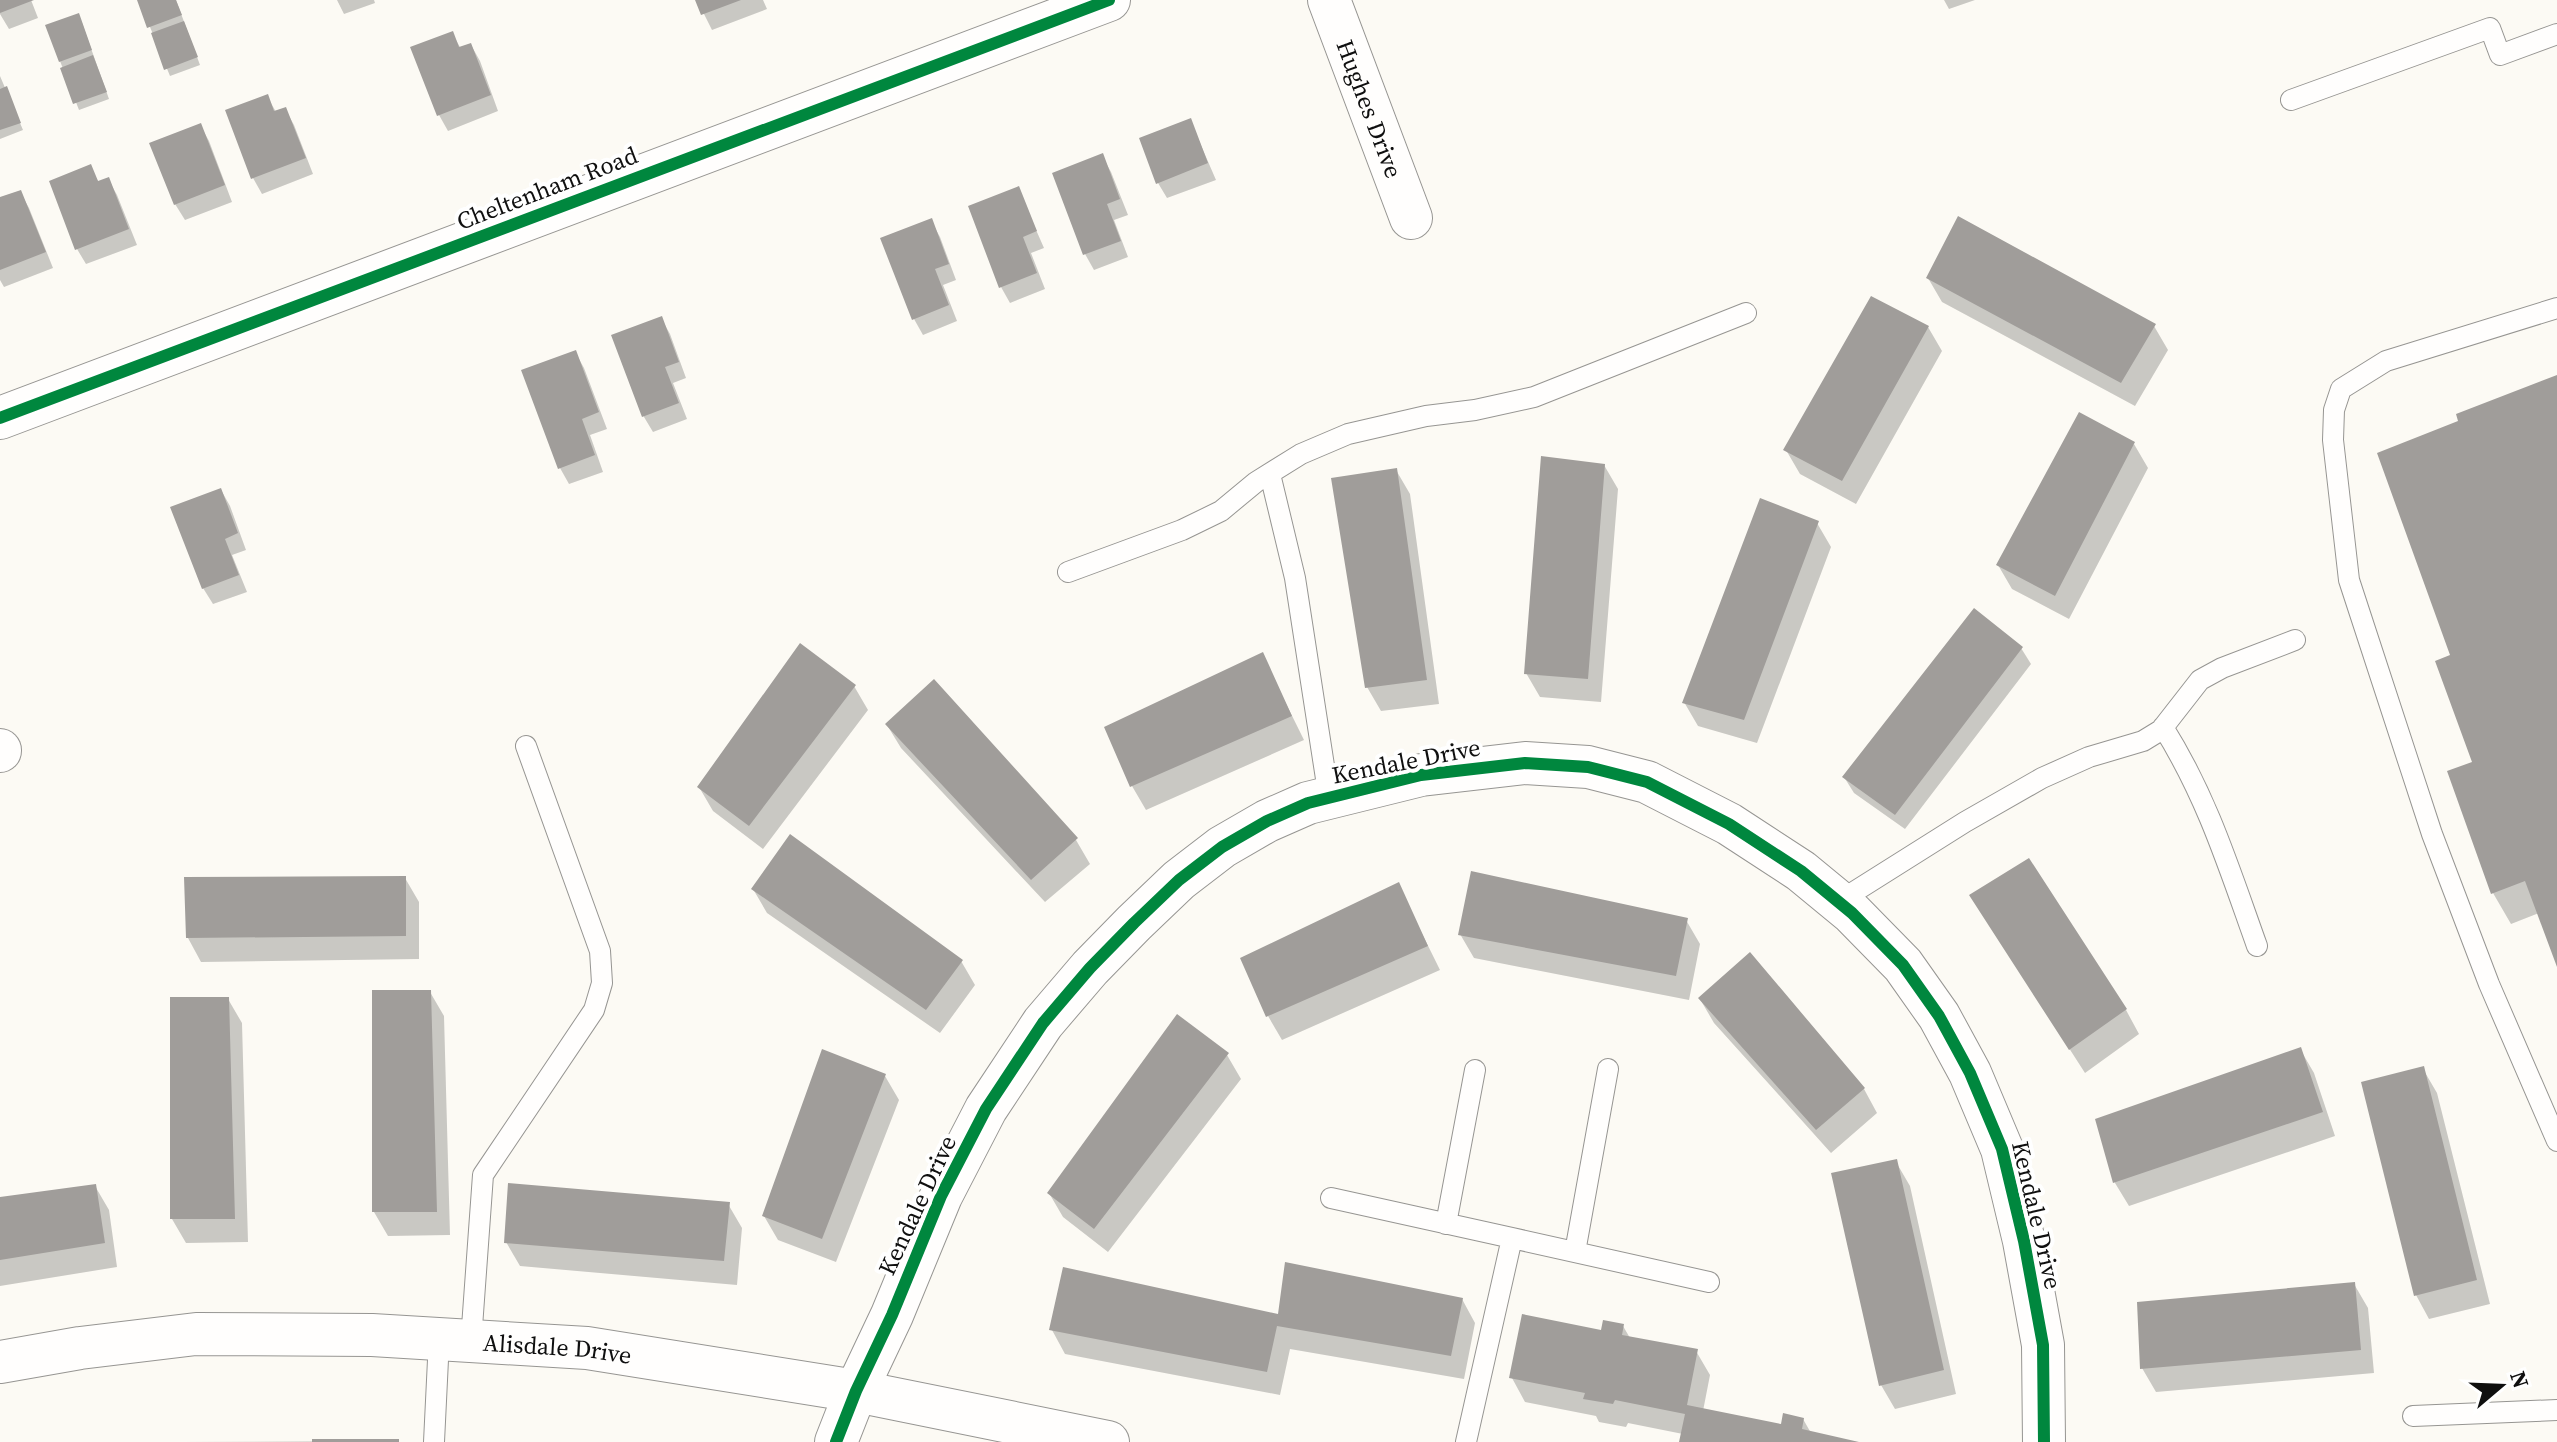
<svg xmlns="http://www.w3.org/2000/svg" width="2557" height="1442" viewBox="0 0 2557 1442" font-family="'Source Serif 4',serif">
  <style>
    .shadow { fill: #0003 }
    .building { fill: #a09d9a }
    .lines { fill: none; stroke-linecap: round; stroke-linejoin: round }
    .service-casing { stroke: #969592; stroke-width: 22 }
    .minor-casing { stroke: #969592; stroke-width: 44 }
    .service { stroke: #fffefd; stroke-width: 20 }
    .minor { stroke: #fffefd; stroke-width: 42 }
    .cycleway-casing { stroke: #fff; stroke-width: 17 }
    .cycleway { stroke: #00873e; stroke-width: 12 }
    .labels { text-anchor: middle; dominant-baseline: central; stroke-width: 8; stroke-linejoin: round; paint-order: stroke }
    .street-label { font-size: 24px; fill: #0f0f0f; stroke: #fff }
  </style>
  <rect width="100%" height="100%" fill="#fcfaf4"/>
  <!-- shadow -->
  <path class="shadow" d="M0 0H31L38 18 9 29 0 14Z
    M139 0H176L200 65 170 76Z
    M337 0H374L375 3 344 14Z
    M697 0H763L767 9 712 30Z
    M1944 0H1975L1949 9Z
    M82 23 109 99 79 110 60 61Z
    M452 33 461 49 471 45 480 61 498 111 448 131 439 115Z
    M0 76 23 130 0 139Z
    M267 96 276 112 285 109 294 125 313 174 262 194 253 178Z
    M1190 120 1216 180 1167 198 1158 183Z
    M200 125 209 141 232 202 185 220 175 204Z
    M1102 156 1111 172 1128 215 1114 220 1128 257 1094 270 1085 254Z
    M90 167 99 183 108 179 117 195 137 245 86 264 77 249Z
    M1018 189 1044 248 1031 253 1045 289 1010 303 1001 287Z
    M20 192 29 208 53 268 4 287 0 280V200Z
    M931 221 940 237 956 280 943 285 957 321 923 335 914 319Z
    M1928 278 2154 326 2168 350 2135 406 1942 302Z
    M661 318 670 334 686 378 673 383 687 419 653 432 644 417 613 336Z
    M1928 327 1942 351 1856 504 1800 474 1786 450Z
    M575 352 584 368 607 429 590 435 603 472 569 484 560 468 523 371Z
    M2557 378V962L2539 913 2511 924 2493 893 2474 763 2453 656 2460 422Z
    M2134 444 2148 468 2069 619 2012 589 1998 565Z
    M1604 465 1618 489 1601 702 1540 697 1526 673Z
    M1396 470 1410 494 1439 704 1381 711 1367 687Z
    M221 490 230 506 246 550 232 555 247 592 213 604 203 588Z
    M1817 523 1831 547 1757 743 1698 726 1684 702Z
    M2021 648 2031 664 1905 829 1854 793 1844 777Z
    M1262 655 1304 740 1146 810 1132 786Z
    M854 686 868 710 763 849 713 811 699 787Z
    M887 725 1076 840 1090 864 1045 902 901 748Z
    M405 878 419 902V959L201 962 188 938Z
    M1398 885 1440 970 1282 1040 1268 1016Z
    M753 889 961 961 975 985 940 1033 767 913Z
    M1986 919 2126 1010 2139 1034 2085 1073Z
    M1686 920 1700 944 1689 1000 1474 958 1460 934Z
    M430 992 444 1016 450 1235 388 1236 374 1212Z
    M228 999 242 1023 248 1242 186 1243 172 1219Z
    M1700 999 1864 1089 1877 1113 1831 1153 1714 1023Z
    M2300 1049 2314 1073 2335 1136 2129 1206 2115 1183 2097 1121Z
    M1227 1055 1241 1079 1108 1252 1063 1217 1049 1193Z
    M2423 1069 2437 1093 2490 1304 2429 1319 2416 1295Z
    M885 1076 899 1100 836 1262 778 1240 764 1216Z
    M1896 1162 1910 1186 1956 1394 1895 1409 1881 1385 1833 1175Z
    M95 1186 109 1210 117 1267 0 1286V1199Z
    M728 1204 742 1228 737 1285 520 1266 506 1242Z
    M2354 1284 2368 1308 2374 1373 2156 1392 2142 1368Z
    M1462 1299 1475 1323 1464 1379 1290 1349 1280 1395 1065 1354 1052 1330 1280 1316Z
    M1623 1326 1630 1338 1696 1351 1710 1375 1703 1411 1783 1427 1803 1419 1811 1433 1856 1442H1682L1683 1434 1628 1423 1626 1427 1599 1422 1596 1416 1525 1402 1512 1378 1603 1332Z
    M398 1441V1442H179Z"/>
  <!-- building -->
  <path class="building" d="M0 0H34L0 13Z
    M137 0H176L182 15 147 28Z
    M695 0H741L701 15Z
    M79 13 92 50 59 62 45 25Z
    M184 21 198 57 164 70 151 33Z
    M453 31 459 47 471 43 491 95 437 116 410 47Z
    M93 55 107 92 73 104 60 68Z
    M7 86 21 123 0 130V89Z
    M268 94 274 111 286 107 306 158 251 179 225 110Z
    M1191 118 1208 163 1156 184 1139 138Z
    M201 123 225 185 174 205 149 143Z
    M1103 153 1120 199 1107 204 1121 241 1083 255 1052 173Z
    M91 164 98 181 109 177 129 229 75 250 49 181Z
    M1019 186 1037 231 1023 237 1037 273 999 288 968 206Z
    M21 190 46 252 0 270V197Z
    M1958 216 2156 324 2121 383 1926 278Z
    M932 218 949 264 935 269 949 305 912 320 880 238Z
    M1871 296 1929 326 1842 481 1783 450Z
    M662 316 679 362 665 367 679 403 642 417 611 335Z
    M576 350 599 412 582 419 595 455 558 469 521 370Z
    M2557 375V967L2525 881 2491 894 2447 771 2472 762 2435 661 2450 655 2377 453 2458 421 2456 414Z
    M2079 412 2135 442 2055 596 1996 565Z
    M1541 456 1605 464 1588 679 1524 674Z
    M1397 468 1427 680 1365 688 1331 478Z
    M221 488 238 533 225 539 239 575 202 589 170 507Z
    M1760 498 1819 521 1744 720 1682 703Z
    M1974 608 2023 647 1895 815 1842 777Z
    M800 643 856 685 749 826 697 787Z
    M1263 652 1292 716 1130 787 1104 727Z
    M934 679 1078 838 1031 880 885 724Z
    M790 834 963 960 926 1010 751 889Z
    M2029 858 2127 1009 2069 1050 1969 895Z
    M1471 871 1688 918 1676 976 1458 935Z
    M406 876V936L186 938 184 877Z
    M1399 882 1428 946 1266 1017 1240 958Z
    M1750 952 1865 1088 1816 1130 1698 998Z
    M372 990H431L437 1212H372Z
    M170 997H229L235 1219H170Z
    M1177 1014 1229 1053 1094 1229 1047 1193Z
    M2301 1047 2323 1112 2113 1183 2095 1119Z
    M822 1049 886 1074 822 1239 762 1216Z
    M2424 1066 2477 1280 2414 1296 2361 1082Z
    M1897 1159 1944 1370 1879 1386 1831 1173Z
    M508 1183 730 1202 724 1261 504 1243Z
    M96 1184 105 1243 0 1260V1197Z
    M1285 1262 1463 1298 1451 1356 1277 1326 1267 1372 1049 1330 1063 1267 1278 1314Z
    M2355 1282 2361 1350 2140 1369 2137 1302Z
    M1522 1314 1601 1330 1603 1320 1624 1324 1622 1335 1698 1349 1687 1405 1781 1424 1783 1413 1804 1418 1802 1429 1859 1442H1679L1685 1414 1615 1400 1613 1404 1583 1399 1585 1393 1509 1378Z
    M312 1439H399V1442H312Z"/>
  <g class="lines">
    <!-- service casing -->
    <g class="service-casing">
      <path id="service" d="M2291 100 2490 28 2500 55 2557 34
        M2557 308 2386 361 2341 389 2334 410 2333 440 2349 580 2432 834 2489 984 2557 1141
        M1270 474 1295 578 1329 798
        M1068 572 1182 530 1221 511 1256 482 1301 454 1348 434 1426 416 1475 410 1534 397 1746 313
        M2163 727C2207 797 2229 868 2257 946
        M1838 902 1965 822 2042 778 2089 757 2143 741 2161 730 2200 680 2222 668 2295 640
        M1331 1198 1512 1238 1466 1442
        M1446 1224 1475 1070
        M1512 1238 1709 1282
        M1575 1252 1608 1069
        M471 1341 483 1175 594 1010 602 983 600 951 526 746
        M2413 1416 2557 1410
        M434 1442 439 1339"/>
    </g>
    <!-- minor casing -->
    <g class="minor-casing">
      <g id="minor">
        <path id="s1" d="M1329 0 1411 218"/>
        <path d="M0 418 1109 0"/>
        <path d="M0 750V751"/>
        <path id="s2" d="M0 1362 80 1348 196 1334 372 1335 587 1348 856 1391 1108 1442"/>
        <path d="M836 1442 856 1391 892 1315 941 1196 986 1109 1043 1023 1090 968 1134 923 1179 880 1222 847 1267 821 1308 803 1421 775 1525 763 1588 767 1647 782 1729 824 1801 871 1852 913 1903 965 1939 1016 1970 1073 2002 1149 2024 1241 2043 1345 2044 1442"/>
      </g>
    </g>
    <!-- service -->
    <use href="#service" class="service"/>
    <!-- minor -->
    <use href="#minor" class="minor"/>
    <!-- cycleway casing -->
    <g class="cycleway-casing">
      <path id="cycleway" d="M0 418 1109 0
        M836 1442 856 1391 892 1315 941 1196 986 1109 1043 1023 1090 968 1134 923 1179 880 1222 847 1267 821 1308 803 1421 775 1525 763 1588 767 1647 782 1729 824 1801 871 1852 913 1903 965 1939 1016 1970 1073 2002 1149 2024 1241 2043 1345 2044 1442"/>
    </g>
    <!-- cycleway -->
    <use href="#cycleway" class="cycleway"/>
  </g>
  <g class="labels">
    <!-- street labels -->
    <g class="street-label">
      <text stroke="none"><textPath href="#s1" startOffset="116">Hughes Drive</textPath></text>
      <text transform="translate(547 188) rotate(-21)">Cheltenham Road</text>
      <text transform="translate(1406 761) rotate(-11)">Kendale Drive</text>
      <text transform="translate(917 1205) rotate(-65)">Kendale Drive</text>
      <text transform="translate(2037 1215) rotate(77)">Kendale Drive</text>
      <text stroke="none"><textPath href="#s2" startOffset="560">Alisdale Drive</textPath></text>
    </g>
  </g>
  <!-- north arrow -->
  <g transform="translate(2501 1386) rotate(71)" stroke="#ffffff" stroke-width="6" paint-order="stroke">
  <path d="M0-6L14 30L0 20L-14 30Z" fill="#0f0f0f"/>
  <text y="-12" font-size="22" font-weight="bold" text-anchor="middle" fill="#0f0f0f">N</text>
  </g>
</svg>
